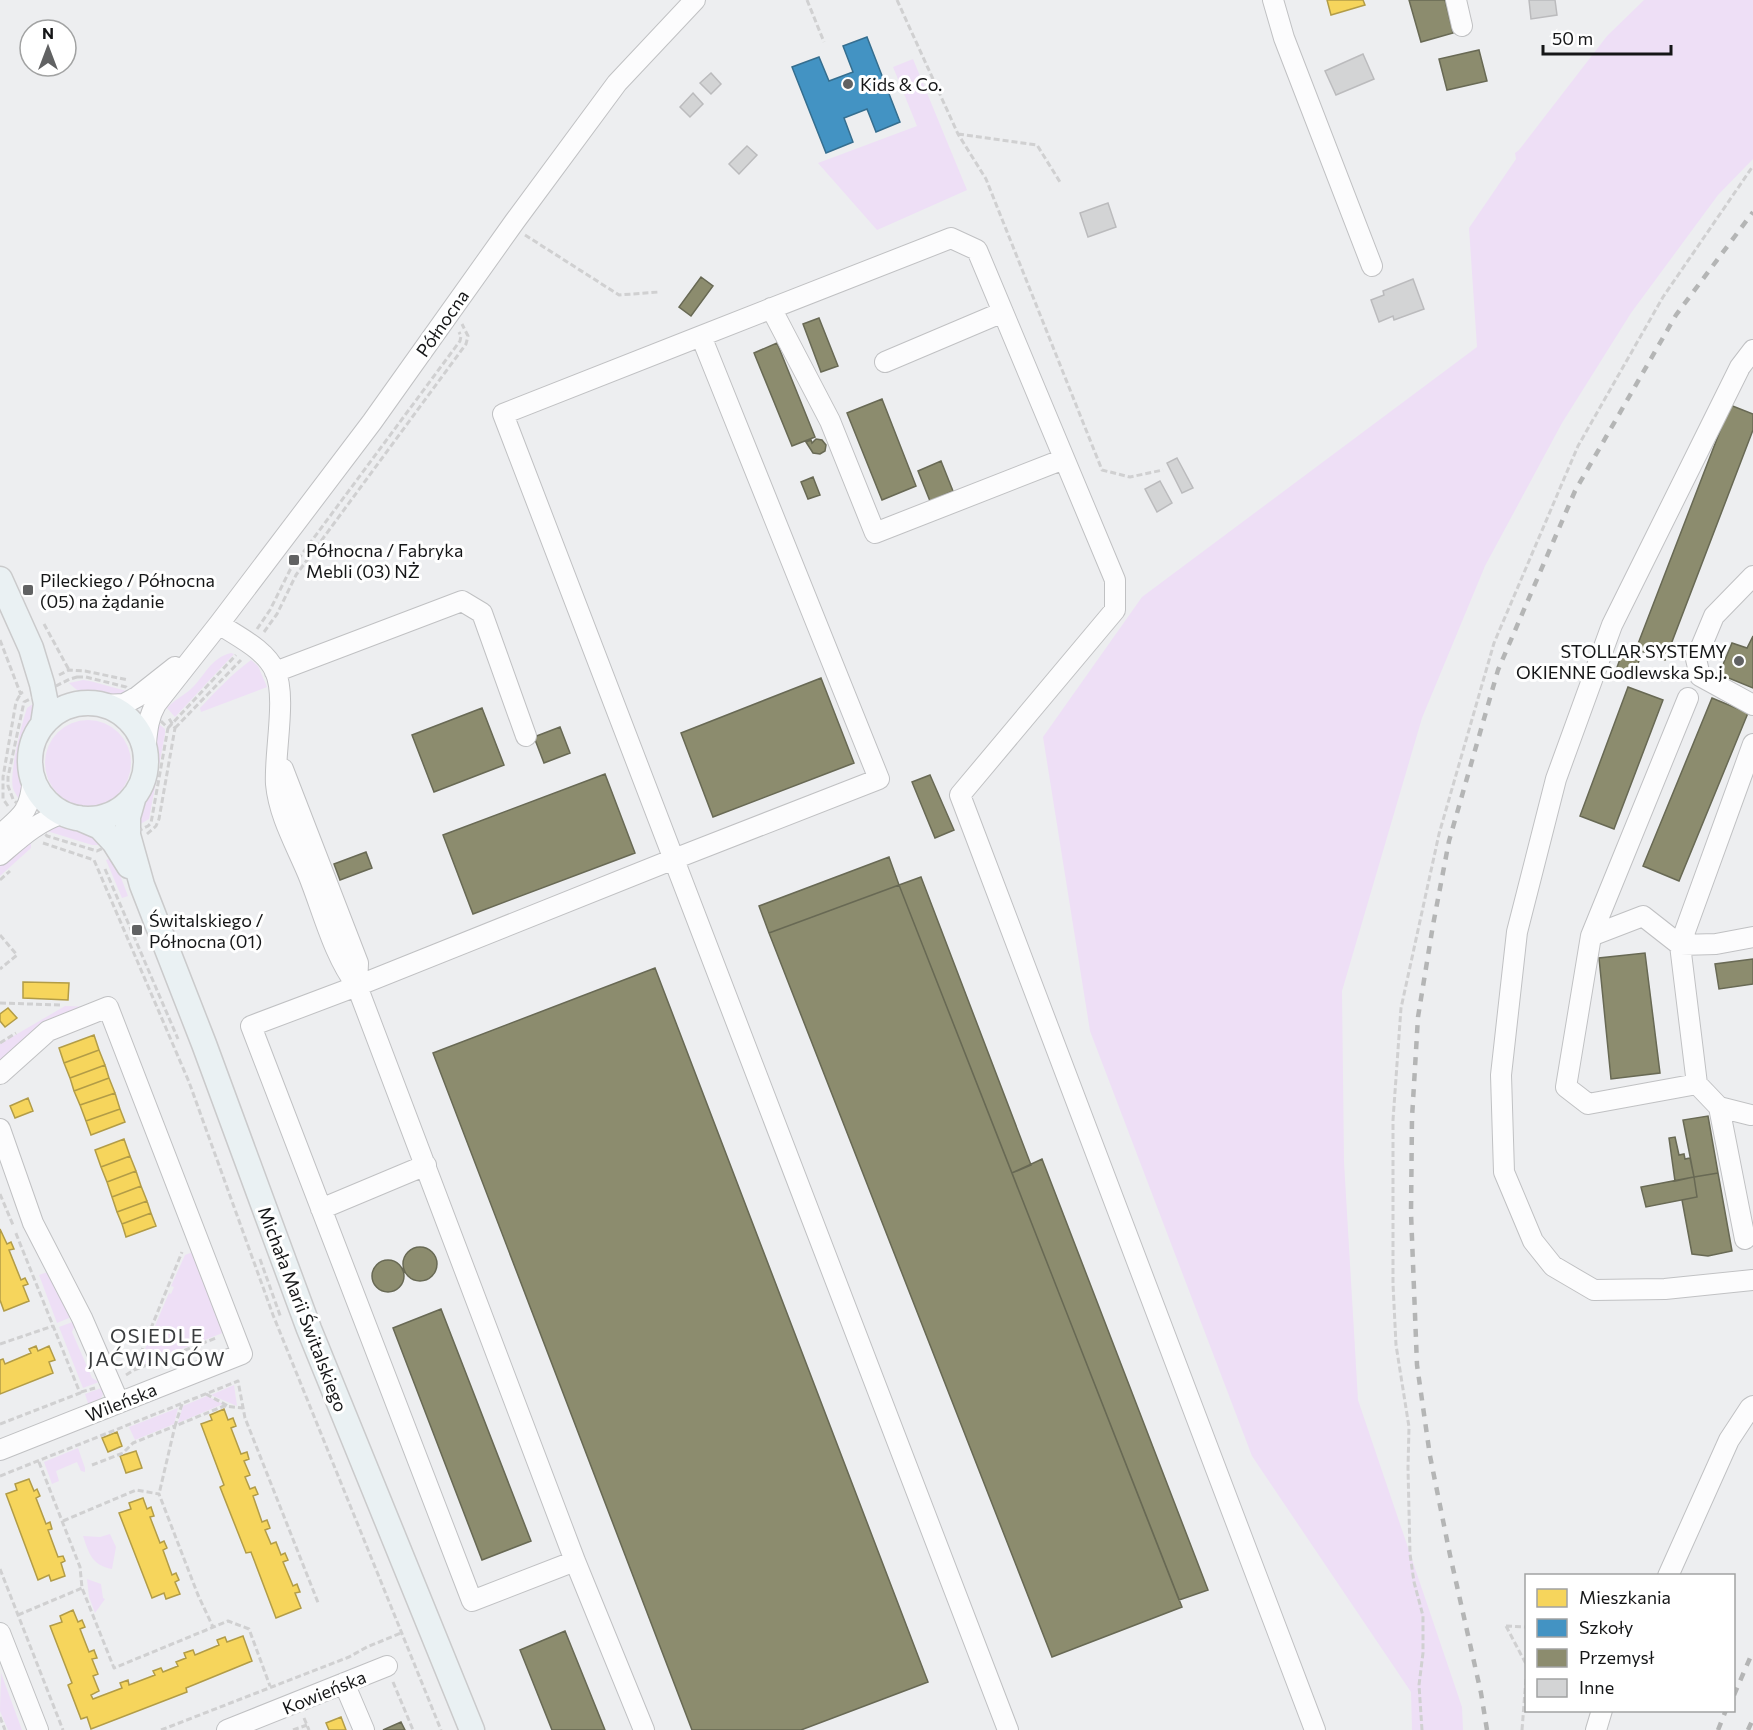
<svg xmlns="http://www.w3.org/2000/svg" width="1753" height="1730" viewBox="0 0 1753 1730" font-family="Commissioner,sans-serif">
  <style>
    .green { fill: #eedff6 }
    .homes { fill: #f6d55c; stroke: #b29c47; stroke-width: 1.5 }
    .schools { fill: #4393c3; stroke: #356e8f; stroke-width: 1.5 }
    .industry { fill: #8c8c6e; stroke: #686954; stroke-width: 1.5 }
    .building { fill: #d3d4d5; stroke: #bbbbbd; stroke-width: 1.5 }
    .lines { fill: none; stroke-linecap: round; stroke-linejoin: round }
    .minor-casing { stroke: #c0c1c3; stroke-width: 22 }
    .major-casing { stroke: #cacacb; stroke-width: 27 }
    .path { stroke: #d0d0d1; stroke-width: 3; stroke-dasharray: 6 3; stroke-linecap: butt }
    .minor { stroke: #fcfcfd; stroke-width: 20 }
    .major { stroke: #eaf1f3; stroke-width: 24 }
    .rail { stroke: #b4b5b5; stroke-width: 4.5; stroke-dasharray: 8 8; stroke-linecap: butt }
    .poi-dot { fill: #616263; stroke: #fff; stroke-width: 2 }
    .labels { text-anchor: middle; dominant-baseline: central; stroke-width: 6; stroke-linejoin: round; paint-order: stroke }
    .poi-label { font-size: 18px; fill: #151617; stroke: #fff; text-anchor: start }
    .street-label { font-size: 18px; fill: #151617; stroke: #fff }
    .neighbourhood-label { font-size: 20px; letter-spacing: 1.5px; fill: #3a3c3e; stroke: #fff }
  </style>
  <rect width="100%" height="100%" fill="#edeef0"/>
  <!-- green -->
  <path class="green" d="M1644 0H1753V159L1718 195 1631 313 1562 423 1485 566 1422 718 1342 991 1344 1162 1358 1400 1462 1707 1463 1730H1412L1411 1692 1252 1456 1090 1031 1043 737 1142 597 1477 347 1469 228 1516 159 1515 153 1519 150 1607 36Z
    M913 59 967 190 877 230 818 163 917 126 893 67Z
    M231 653 234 654 175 717 167 708C174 700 183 696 191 689 205 676 210 658 231 653Z
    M251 660 258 666 267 687 201 712 200 708C216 691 232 674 251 660Z
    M83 680 90 681 130 692C106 700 89 703 69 683Z
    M39 700 33 729 24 753V764L27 781 20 801C18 797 14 792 13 788 9 773 22 723 27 708Z
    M45 763a43 43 0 1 1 86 0a43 43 0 1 1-86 0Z
    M156 722 165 729V734L149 819 135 827 138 805 146 792 153 775Z
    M64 822 73 823 105 842 99 845H92L47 831Z
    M30 839 31 841V848L0 876V866Z
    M113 857 128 896 122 898 106 860Z
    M65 1006 98 1007 0 1069V1044Z
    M195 1251 225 1332 141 1365 140 1361 169 1293 171 1294 174 1287 171 1286 185 1255Z
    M50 1271 74 1316 57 1323 39 1275Z
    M75 1321 76 1322 72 1332 92 1378 99 1382 83 1388 59 1327Z
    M234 1385 237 1406 211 1395Z
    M104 1387C104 1398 99 1401 89 1406L85 1394Z
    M207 1396 223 1404 178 1423 183 1406Z
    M178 1408 174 1424 135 1440 129 1427Z
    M78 1448 85 1468V1472L81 1471 77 1462 56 1471 59 1481 52 1484 44 1462Z
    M110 1534 116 1547 112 1569C92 1565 89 1554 83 1536L100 1537Z
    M87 1579 101 1584 103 1598 105 1599 95 1613 89 1597Z
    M1 1673 22 1730H8L0 1711Z"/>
  <!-- homes -->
  <path class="homes" d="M1327 0H1363L1365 5 1331 15Z
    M23 982 69 983 68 1000 23 998Z
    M8 1008 17 1018 5 1027 0 1021V1014Z
    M94 1035 99 1050 64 1063 59 1048Z
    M99 1050 105 1065 70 1078 64 1063Z
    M105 1065 109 1078 74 1091 70 1078Z
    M109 1078 115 1093 80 1105 74 1091Z
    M115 1093 120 1109 86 1121 80 1105Z
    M28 1098 33 1111 15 1118 10 1106Z
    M120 1109 125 1122 91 1135 86 1121Z
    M124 1139 130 1156 101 1167 95 1150Z
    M130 1156 136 1171 107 1182 101 1167Z
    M136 1171 141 1186 112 1197 107 1182Z
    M141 1186 147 1201 117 1212 112 1197Z
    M147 1201 151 1213 122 1224 117 1212Z
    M151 1213 156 1226 126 1237 122 1224Z
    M0 1229 7 1244 11 1242 14 1249 9 1250 21 1280 25 1278 28 1284 23 1286 29 1301 4 1311 0 1300Z
    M36 1346 38 1351 49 1346 55 1360 49 1362 53 1373 0 1394V1360L3 1359 5 1364 31 1353 29 1349Z
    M224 1409 228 1420 233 1418 236 1426 231 1428 241 1454 247 1452 249 1459 244 1461 250 1475 245 1477 250 1489 255 1487 258 1494 253 1496 262 1522 267 1520 270 1528 265 1530 271 1544 276 1542 281 1555 285 1553 288 1560 283 1562 293 1586 297 1584 300 1592 295 1593 301 1608 276 1618 251 1552 246 1553 220 1487 224 1485 201 1424 212 1420 210 1415Z
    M117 1432 122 1446 108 1452 102 1438Z
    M136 1451 142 1468 126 1473 120 1456Z
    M29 1479 34 1491 37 1489 40 1496 36 1498 46 1524 50 1522 52 1529 48 1530 58 1557 63 1556 65 1561 61 1563 65 1576 51 1581 49 1575 38 1580 6 1494 17 1490 15 1484Z
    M143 1498 147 1509 151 1507 154 1516 150 1517 160 1543 164 1541 167 1548 163 1550 172 1575 176 1573 179 1580 175 1582 180 1594 166 1599 164 1593 152 1598 119 1513 131 1509 129 1503Z
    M73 1610 78 1622 82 1620 85 1627 80 1629 89 1652 94 1650 97 1658 92 1659 98 1674 93 1676 99 1691 91 1695 93 1699 122 1688 120 1683 128 1680 129 1685 155 1675 153 1671 161 1668 163 1672 178 1666 176 1662 186 1658 184 1653 193 1650 195 1655 219 1645 217 1640 225 1637 227 1642 243 1636 252 1661 186 1688 187 1692 91 1729 87 1717 81 1719 68 1685 72 1683 50 1626 62 1622 60 1616Z
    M341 1717 346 1730H329L326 1723Z"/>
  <!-- schools -->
  <path class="schools" d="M867 37 900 122 876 132 867 109 844 118 853 142 826 153 792 67 819 57 829 81 853 72 843 46Z"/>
  <!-- industry -->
  <path class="industry" d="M1409 0H1445L1453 33 1421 42Z
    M1479 50 1487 81 1447 90 1439 59Z
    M701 277 713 286 691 316 679 307Z
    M819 318 838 366 821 372 803 324Z
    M777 343 815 437 792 446 754 353Z
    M882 399 916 486 882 500 847 413Z
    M1730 405 1753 414V430L1665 660 1636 649Z
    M816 439 822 440 826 445 825 451 820 454 813 453 806 442 811 440 812 443Z
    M941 461 953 491 930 501 918 471Z
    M813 477 820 495 808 499 801 482Z
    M1753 636V688L1719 674 1732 643 1747 648Z
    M1623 651 1640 658 1633 677 1616 670Z
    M821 678 854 763 713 817 681 733Z
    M1628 687 1663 700 1614 829 1580 816Z
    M1712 698 1748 713 1679 881 1643 866Z
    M482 708 504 765 434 792 412 735Z
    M560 727 570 753 544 763 534 737Z
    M605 774 635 853 473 914 443 835Z
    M930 775 954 830 935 838 912 782Z
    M366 852 372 868 340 880 334 864Z
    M889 857 899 885 769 933 759 906Z
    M921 877 1031 1165 1012 1173 899 885Z
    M899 885 1182 1607 1052 1657 769 933Z
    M1645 953 1660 1073 1611 1079 1599 958Z
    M1753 959V984L1719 989 1715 964Z
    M655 968 928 1682 801 1730H692L433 1053Z
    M1708 1116 1718 1173 1694 1177 1683 1120Z
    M1675 1137 1679 1155 1684 1154 1685 1159 1690 1158 1694 1177 1675 1181 1669 1138Z
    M1042 1159 1208 1590 1179 1600 1012 1173Z
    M1718 1173 1732 1251 1708 1256 1692 1254 1682 1200 1697 1197 1694 1177Z
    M1694 1177 1697 1197 1646 1207 1641 1187Z
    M403 1264a17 17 0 1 1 34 0a17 17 0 1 1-34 0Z
    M372 1276a16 16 0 1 1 32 0a16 16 0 1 1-32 0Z
    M441 1309 531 1541 482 1560 393 1328Z
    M565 1631 605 1730H552L520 1650Z
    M401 1722 405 1730H383Z"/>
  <!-- building -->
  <path class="building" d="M1529 0H1555L1557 15 1531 19Z
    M1363 54 1374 79 1336 95 1325 71Z
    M711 73 721 84 711 94 700 83Z
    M693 93 703 104 690 117 680 107Z
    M747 146 757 155 739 174 729 164Z
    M1108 203 1116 227 1088 237 1080 213Z
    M1413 279 1424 309 1394 320 1393 316 1379 322 1371 300 1384 295 1383 291Z
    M1177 458 1193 488 1182 493 1167 463Z
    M1160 481 1172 503 1157 512 1145 489Z"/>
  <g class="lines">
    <!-- minor casing -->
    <g class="minor-casing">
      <path id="minor" d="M1273 0 1284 38 1372 266
        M1456 0 1462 26
        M771 308 830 421 875 533 1064 459
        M701 336 951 238 977 250 1115 580V610L960 795 1315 1730
        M1753 350 1740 367 1612 625 1556 779 1517 932 1501 1075 1504 1172 1533 1241 1553 1266 1594 1290 1665 1289 1753 1280
        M885 362 1003 312
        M1753 576 1714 616 1696 659 1700 676 1753 705
        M219 624C238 637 265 649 275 671 287 696 274 754 276 784 279 816 296 845 308 874 323 911 333 954 357 986L575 1561 644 1730
        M275 672 462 601 482 613 526 736
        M103 705 124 704 137 697 175 667
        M145 752C147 735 147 719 156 704L219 624 372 422 515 221 617 83 695 0
        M283 769 358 963 357 986
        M0 835C24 814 30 811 33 778
        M0 855C20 838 38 821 64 813
        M1591 936 1688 698
        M0 1074 48 1031 108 1007 242 1354 0 1450
        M1697 1084 1588 1104 1566 1087 1591 936 1643 916 1680 945 1716 944 1753 937
        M1719 1107 1697 1084 1680 945 1753 744
        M0 1129 33 1223 82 1318 119 1403
        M321 1209 426 1165
        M1745 1239 1719 1107 1751 1115
        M575 1561 472 1601 251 1026 357 986 674 859 879 779 701 336 503 414 1008 1730
        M1668 1576 1729 1440 1750 1408 1753 1406
        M0 1633 38 1730
        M344 1683 364 1730
        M227 1730 387 1666
        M1596 1730 1602 1710"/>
    </g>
    <!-- major casing -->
    <g class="major-casing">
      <path id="major" d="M0 579 31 648 42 684 46 704 43 724
        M30 761a58 58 0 1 1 116 0a58 58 0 1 1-116 0Z
        M134 796 128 817V835L142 885 204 1044 309 1329 472 1730
        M79 818 100 827 114 842 129 866"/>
    </g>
    <!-- path -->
    <path class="path" d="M807 0 824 42
      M897 0 958 134 986 179 1102 470 1130 477 1163 470
      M958 134 1037 145 1060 182
      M525 235 619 295 659 292
      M44 624 69 670
      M257 629 270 610 290 570 460 341 461 336 459 332
      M264 632 277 614 296 575 466 344 468 336 462 324
      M0 640 21 695
      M59 675 69 670 85 671 128 680
      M77 677H86L126 687 168 728 151 823 148 826 97 851 47 836 13 799 8 786V777L24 702 70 679Z
      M168 728 236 655
      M175 728 241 660
      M8 806 3 799V777L16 702 21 693 23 692
      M147 834 156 826 159 819 175 728 168 717
      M43 843 94 860 189 1082 273 1315 441 1730
      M105 869 178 1039
      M0 880 10 871
      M0 935 17 955 0 969
      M0 1003 61 1005
      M0 1043 16 1033
      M0 1194 13 1225
      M260 1259 281 1318
      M0 1344 53 1326
      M134 1370 216 1338
      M126 1375 134 1370 182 1252
      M81 1392 95 1388
      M206 1394 228 1406
      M182 1404 175 1426 224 1406 243 1408
      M0 1424 80 1393 15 1231
      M39 1462 80 1567 82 1588 114 1668 228 1621 249 1629 270 1686
      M92 1465 123 1453 133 1443 175 1426 159 1494
      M0 1476 238 1381 245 1418 319 1605
      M63 1521 136 1490 159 1494 198 1595 213 1627
      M0 1569 63 1730
      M18 1615 82 1588
      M1506 1626 1526 1664
      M1506 1626 1526 1627
      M393 1682 413 1730
      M0 1717 5 1730
      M304 1718 309 1730
      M161 1730 349 1657 367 1647 401 1633
      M293 1730 307 1725
      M1422 1730 1419 1685 1423 1653V1616L1414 1582 1410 1554 1408 1468 1409 1427 1396 1345 1393 1284V1120L1401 1008 1439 834 1494 643 1578 446 1663 297 1753 166
      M1522 1730 1526 1678"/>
    <!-- minor -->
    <use href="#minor" class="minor"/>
    <!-- major -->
    <use href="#major" class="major"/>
    <!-- rail -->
    <path class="rail" d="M1734 1695 1753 1651
      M1487 1730 1481 1693 1450 1555 1430 1456 1417 1365 1411 1213 1412 1118 1418 1017 1433 925 1449 841 1498 670 1575 491 1676 315 1753 212
      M1718 1730 1726 1710
      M1748 1730 1753 1719"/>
  </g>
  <!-- markers -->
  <g class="poi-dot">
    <circle cx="848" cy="84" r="6"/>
    <rect x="288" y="554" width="12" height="12" rx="3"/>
    <rect x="22" y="584" width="12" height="12" rx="3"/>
    <circle cx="1739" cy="661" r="6"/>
    <rect x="131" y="924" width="12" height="12" rx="3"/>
  </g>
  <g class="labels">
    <!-- poi labels -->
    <g class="poi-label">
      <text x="860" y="84">Kids &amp; Co.</text>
      <text x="306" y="550">Północna / Fabryka<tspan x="306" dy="21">Mebli (03) NŻ</tspan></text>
      <text x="40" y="580">Pileckiego / Północna<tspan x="40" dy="21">(05) na żądanie</tspan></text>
      <text x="1727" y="651" text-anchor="end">STOLLAR SYSTEMY<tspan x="1727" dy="21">OKIENNE Godlewska Sp.j.</tspan></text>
      <text x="149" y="920">Świtalskiego /<tspan x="149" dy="21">Północna (01)</tspan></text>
    </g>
    <!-- street labels -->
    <g class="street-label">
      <text transform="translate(442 323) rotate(-55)">Północna</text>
      <text transform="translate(303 1309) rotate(69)">Michała Marii Świtalskiego</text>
      <text transform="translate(121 1402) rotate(-22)">Wileńska</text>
      <text transform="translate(324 1692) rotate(-22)">Kowieńska</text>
    </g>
    <!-- neighbourhood labels -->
    <g class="neighbourhood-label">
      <text x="157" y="1335">OSIEDLE<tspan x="157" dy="23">JAĆWINGÓW</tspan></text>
    </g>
  </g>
  <!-- legend -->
  <rect x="1525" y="1574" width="210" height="138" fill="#ffffff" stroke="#a1a2a2" stroke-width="1.5"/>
  <rect x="1537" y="1589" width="30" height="18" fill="#f6d55c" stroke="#a1a2a2" stroke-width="1.5"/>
  <text x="1579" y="1604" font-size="18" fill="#151617">Mieszkania</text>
  <rect x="1537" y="1619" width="30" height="18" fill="#4393c3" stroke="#a1a2a2" stroke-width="1.5"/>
  <text x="1579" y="1634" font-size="18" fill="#151617">Szkoły</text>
  <rect x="1537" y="1649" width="30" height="18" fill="#8c8c6e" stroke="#a1a2a2" stroke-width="1.5"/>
  <text x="1579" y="1664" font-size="18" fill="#151617">Przemysł</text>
  <rect x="1537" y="1679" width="30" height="18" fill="#d3d4d5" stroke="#a1a2a2" stroke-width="1.5"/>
  <text x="1579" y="1694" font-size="18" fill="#151617">Inne</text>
  <!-- north arrow -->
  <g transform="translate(48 48)"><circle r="28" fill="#ffffff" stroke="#a1a2a2" stroke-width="1.5"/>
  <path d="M0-4.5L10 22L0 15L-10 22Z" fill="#616263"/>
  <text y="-9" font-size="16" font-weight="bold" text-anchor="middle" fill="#151617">N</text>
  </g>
  <!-- scale -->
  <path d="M1543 45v9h128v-9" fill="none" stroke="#151617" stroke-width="3"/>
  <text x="1552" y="45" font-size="18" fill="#151617" stroke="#ffffff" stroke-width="4.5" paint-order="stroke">50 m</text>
</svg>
